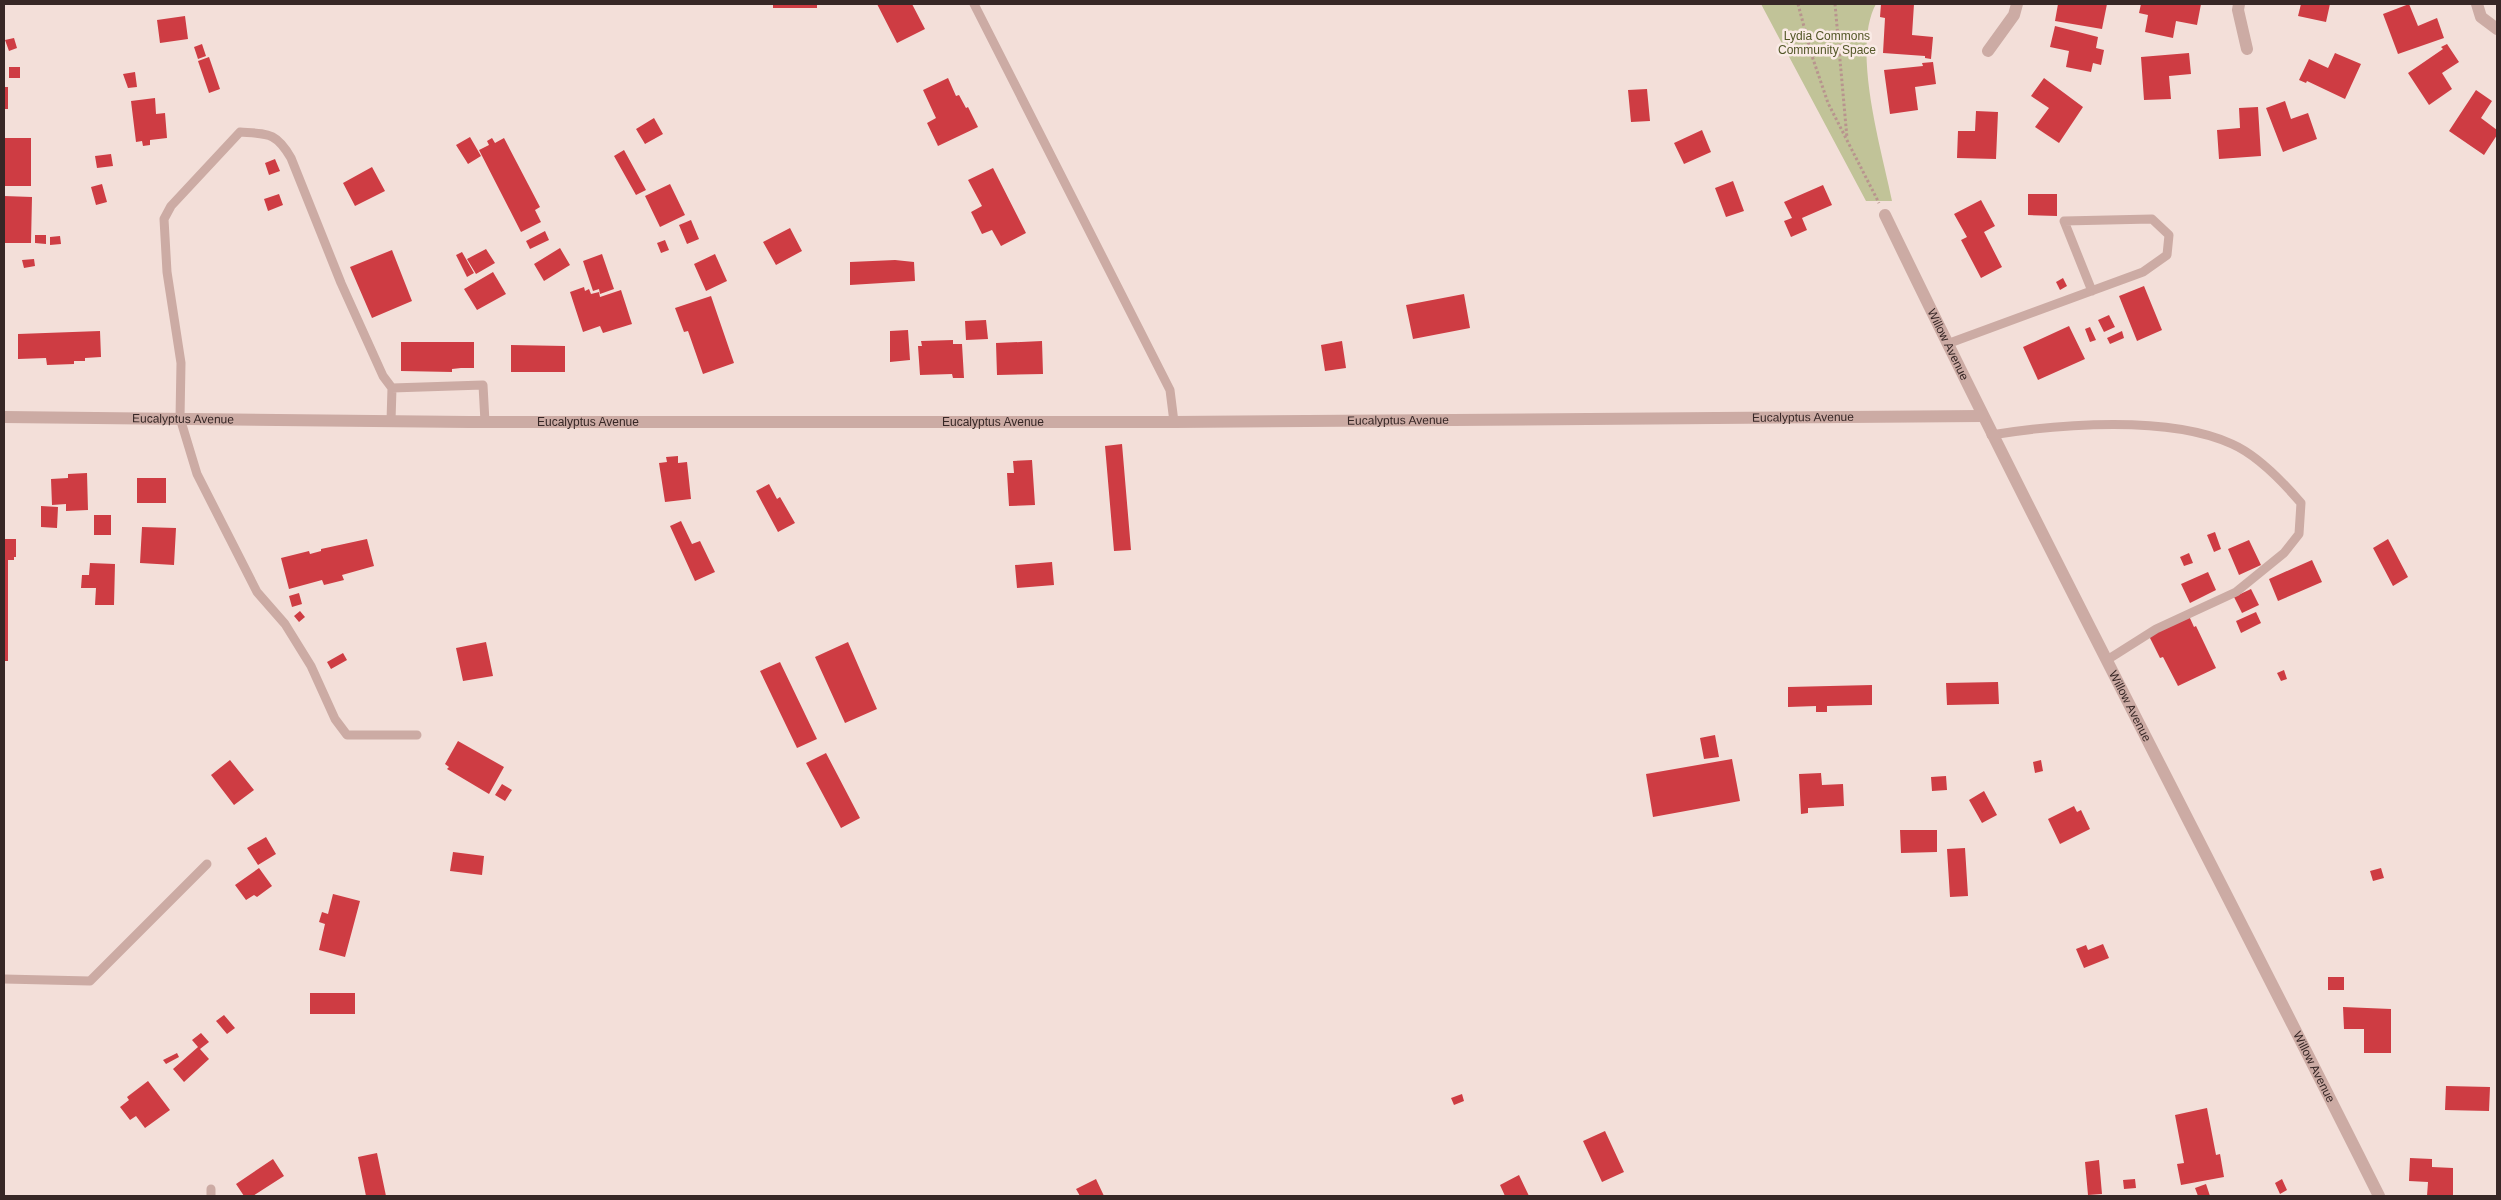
<svg xmlns="http://www.w3.org/2000/svg" width="2501" height="1200" viewBox="0 0 2501 1200" font-family="Arial,sans-serif">
  <style>
    .green { fill: #c1c398 }
    .building { fill: #ce3c43 }
    .lines { fill: none; stroke-linecap: round; stroke-linejoin: round }
    .path { stroke: #b8948e; stroke-width: 3; stroke-dasharray: 2.5 2.5; stroke-linecap: butt }
    .service { stroke: #ccaba4; stroke-width: 9 }
    .minor { stroke: #ccaba4; stroke-width: 12 }
    .labels { text-anchor: middle; dominant-baseline: central; stroke-width: 5; stroke-linejoin: round; paint-order: stroke }
    .park-label { font-size: 12px; fill: #535728; stroke: #faebe6 }
    .street-label { font-size: 12px; fill: #372726; stroke: #faebe6 }
  </style>
  <rect width="100%" height="100%" fill="#f3dfd9"/>
  <!-- green -->
  <path class="green" d="M1761 4H1876C1851 49 1882 151 1892 201H1866Z"/>
  <!-- building -->
  <path class="building" d="M773 4H817V8H773Z
    M877 4H912L925 29 897 43Z
    M1881 4H1914L1912 35 1933 37 1931 59 1925 58V56L1883 53 1885 18 1880 17Z
    M2058 4H2107L2102 29 2055 21Z
    M2141 4H2201L2197 25 2176 21 2173 38 2145 32 2148 15 2139 13Z
    M2301 4H2330L2326 22 2298 16Z
    M2409 4 2418 26 2437 18 2444 38 2398 54 2383 14Z
    M185 16 188 39 160 43 157 20Z
    M2055 26 2098 37 2096 48 2104 50 2101 65 2093 63 2091 72 2066 67 2069 51 2050 47Z
    M14 38 17 48 9 51 5 40Z
    M202 44 206 56 198 59 194 47Z
    M2447 44 2459 62 2442 73 2452 89 2429 105 2408 73 2443 49 2441 47Z
    M2189 53 2191 74 2169 76 2171 99 2144 100 2141 57Z
    M2335 53 2361 64 2345 99 2307 81 2306 83 2299 80 2309 59 2328 68Z
    M209 57 220 89 209 93 198 61Z
    M1933 62 1936 84 1915 87 1918 110 1890 114 1884 70 1923 66 1922 63Z
    M9 67H20V78H9Z
    M135 72 137 87 128 88 123 74Z
    M948 78 956 96 959 95 966 108 968 107 978 127 938 146 927 123 936 118 923 90Z
    M2044 78 2083 107 2059 143 2035 127 2049 108 2031 96Z
    M4 87H8V109H4Z
    M1647 89 1650 121 1631 122 1628 90Z
    M2476 90 2492 101 2481 118 2497 130V135L2484 155 2449 131Z
    M155 98 156 114 165 113 167 138 150 140V145L143 146 142 141 136 142 131 101Z
    M2285 101 2291 119 2308 113 2317 139 2283 152 2266 108Z
    M2258 107 2261 156 2219 159 2217 130 2240 128 2239 108Z
    M1976 111 1998 112 1996 159 1957 158 1958 131H1975Z
    M654 118 663 134 645 144 636 129Z
    M1702 130 1711 152 1684 164 1674 143Z
    M470 137 481 156 468 164 456 145Z
    M4 138H31V186H4Z
    M492 138 495 143 504 138 540 207 535 210 541 222 521 232 479 150 489 145 487 141Z
    M624 150 646 190 636 195 614 156Z
    M111 154 113 166 97 168 95 156Z
    M275 159 280 171 269 175 265 163Z
    M372 167 385 191 355 206 343 183Z
    M993 168 1026 233 1001 246 992 230 982 234 971 212 982 206 968 180Z
    M1733 181 1744 211 1726 217 1715 188Z
    M102 184 107 202 96 205 91 187Z
    M670 184 685 215 660 227 645 196Z
    M1823 185 1832 205 1802 218 1807 230 1791 237 1784 221 1792 218 1784 202Z
    M279 194 283 205 268 211 264 199Z
    M2028 194H2057V216L2028 215Z
    M4 196 32 197 31 243H4Z
    M1981 200 1995 226 1984 232 2002 267 1981 278 1961 240 1967 237 1954 214Z
    M691 220 699 239 687 244 679 225Z
    M790 228 802 251 776 265 763 242Z
    M545 231 549 240 530 249 526 241Z
    M35 235H46V244L35 243Z
    M60 236 61 244 50 245V237Z
    M665 240 669 250 661 253 657 243Z
    M560 248 570 265 544 281 534 264Z
    M486 249 495 263 476 274 467 259Z
    M392 250 412 301 372 318 350 267Z
    M462 252 474 273 467 277 456 255Z
    M602 254 614 289 600 294 599 289 593 291 583 261Z
    M715 254 727 281 706 291 694 264Z
    M34 259 35 266 24 268 22 260Z
    M895 260 914 262 915 281 850 285V262Z
    M493 272 506 294 477 310 464 289Z
    M2063 278 2067 286 2060 290 2056 282Z
    M2144 286 2162 330 2137 341 2119 296Z
    M584 287 585 291 589 289 591 294 599 292 600 297 621 290 632 324 603 333 600 326 583 332 570 292Z
    M1464 294 1470 328 1413 339 1406 305Z
    M711 296 734 363 703 374 688 331 684 332 675 308Z
    M2109 315 2115 327 2104 332 2098 320Z
    M986 320 988 339 966 340 965 321Z
    M2069 326 2085 359 2038 380 2023 347Z
    M2090 327 2096 340 2090 342 2085 329Z
    M908 330 910 360 890 362V331Z
    M100 331 101 357 85 358V361H74V364L47 365 46 358 18 359V334Z
    M2122 331 2124 338 2110 344 2107 338Z
    M953 340V344H962L964 378H953L952 374 920 375 918 346H922L921 341Z
    M1042 341 1043 374 997 375 996 343Z
    M1342 341 1346 368 1325 371 1321 345Z
    M401 342H474V368H461L452 369V372L401 371Z
    M511 345 565 346V372H511Z
    M1122 444 1131 550 1114 551 1105 446Z
    M678 456V463L687 462 691 499 665 502 659 463 667 462 666 457Z
    M1032 460 1035 505 1009 506 1007 473H1014L1013 461Z
    M87 473 88 510 66 511V504L52 505 51 479 68 478V474Z
    M137 478H166V503H137Z
    M769 484 777 499 780 497 795 523 778 532 756 491Z
    M41 506 58 507 57 528 41 527Z
    M94 515H111V535H94Z
    M681 521 692 544 700 541 715 572 695 581 670 526Z
    M142 527 176 528 174 565 140 563Z
    M2215 532 2221 549 2214 552 2207 535Z
    M4 539H16V557H14V560H8V661H4Z
    M367 539 374 566 342 575 344 580 324 585 322 580 289 589 281 558 309 551 310 554 321 551V549Z
    M2388 539 2408 577 2393 586 2373 548Z
    M2249 540 2261 565 2239 575 2228 549Z
    M2189 553 2193 563 2184 566 2180 557Z
    M2312 560 2322 582 2278 601 2269 579Z
    M1052 562 1054 585 1017 588 1015 565Z
    M90 563 115 564 114 605H95L96 588H81L82 575H89Z
    M2208 572 2216 590 2190 603 2181 584Z
    M2251 589 2259 605 2242 613 2234 597Z
    M299 593 302 604 292 607 289 596Z
    M300 611 305 617 299 622 294 616Z
    M2256 612 2261 623 2241 633 2236 621Z
    M2189 616 2194 627 2196 626 2216 668 2178 686 2163 657 2160 658 2149 636Z
    M486 642 493 676 463 681 456 648Z
    M848 642 877 709 845 723 815 657Z
    M343 653 347 660 331 669 327 662Z
    M780 662 817 739 797 748 760 671Z
    M2284 670 2287 679 2281 681 2277 673Z
    M1998 682 1999 704 1947 705 1946 683Z
    M1872 685V705L1827 706V712H1816V706L1788 707V687Z
    M1715 735 1719 757 1704 759 1700 738Z
    M458 741 504 767 489 794 447 769 449 767 445 764Z
    M826 753 860 818 841 828 806 763Z
    M1732 759 1740 801 1653 817 1646 774Z
    M230 760 254 790 234 805 211 775Z
    M2041 760 2043 771 2035 773 2033 762Z
    M1821 773 1822 785 1843 784 1844 806 1808 808V813L1801 814 1799 774Z
    M1946 776 1947 790 1932 791 1931 777Z
    M502 784 512 790 505 801 495 795Z
    M1984 791 1997 815 1982 823 1969 800Z
    M2074 806 2077 812 2081 810 2090 829 2060 844 2048 819Z
    M1900 830H1937V852L1901 853Z
    M266 837 276 854 258 865 247 848Z
    M1965 848 1968 896 1950 897 1947 849Z
    M453 852 484 856 482 875 450 871Z
    M259 868 272 886 257 897 254 895 246 900 235 885Z
    M2381 868 2384 878 2373 881 2370 871Z
    M333 894 360 901 345 957 319 950 325 924 319 922 322 912 328 914Z
    M2103 944 2109 958 2084 968 2076 949 2086 945 2088 950Z
    M2328 977H2344V990H2328Z
    M310 993H355V1014H310Z
    M2343 1007 2391 1009V1053H2364V1029H2344Z
    M224 1015 235 1028 227 1034 216 1021Z
    M201 1033 209 1042 200 1049 209 1059 184 1082 173 1069 198 1047 192 1040Z
    M177 1053 179 1057 166 1064 163 1060Z
    M148 1081 170 1110 145 1128 136 1116 130 1120 120 1107 129 1100 127 1097Z
    M2446 1086 2490 1087 2489 1111 2445 1110Z
    M1462 1094 1464 1101 1454 1105 1451 1098Z
    M2207 1108 2216 1155 2220 1154 2224 1177 2181 1185 2177 1164 2184 1163 2175 1115Z
    M1605 1131 1624 1172 1602 1182 1583 1141Z
    M377 1153 386 1196H366L358 1157Z
    M2410 1158 2432 1159V1167L2453 1168V1196H2427L2428 1182 2409 1181Z
    M273 1159 284 1176 253 1196H244L236 1184Z
    M2099 1160 2102 1194 2088 1195 2085 1162Z
    M1519 1175 1529 1196H1505L1500 1185Z
    M1096 1179 1104 1196H1080L1076 1189Z
    M2135 1179 2136 1188 2124 1189 2123 1180Z
    M2282 1179 2287 1190 2280 1194 2275 1183Z
    M2206 1184 2210 1196H2198L2195 1188Z"/>
  <g class="lines">
    <!-- path -->
    <path class="path" d="M1798 4 1811 53 1828 103 1879 203
      M1835 4 1847 138"/>
    <!-- service -->
    <path class="service" d="M974 4 1170 390 1174 422
      M1947 344 2143 272 2167 255 2169 235 2152 219 2064 221 2092 291
      M392 388 483 385 485 422
      M391 421 392 388 383 376 341 283 291 158C276 132 268 134 240 132L171 206 164 219 167 272 181 363 180 418 197 474 257 592 285 624 311 666 335 719 347 735H417
      M1991 435C2059 424 2169 415 2232 444 2257 455 2283 482 2301 503L2299 534 2284 553 2236 592 2156 629 2107 660
      M4 979 90 981 207 864
      M211 1196V1189"/>
    <!-- minor -->
    <g class="minor">
      <path d="M2239 4 2238 10 2247 49"/>
      <path d="M2477 4 2481 17 2497 29"/>
      <path d="M1988 51 2014 15 2017 4"/>
      <path id="s1" d="M1885 215C2044 545 2215 868 2379 1196"/>
      <path id="s2" d="M4 417 469 422H1174L1982 416"/>
    </g>
  </g>
  <g class="labels">
    <!-- park labels -->
    <g class="park-label">
      <text x="1827" y="36">Lydia Commons<tspan x="1827" dy="14">Community Space</tspan></text>
    </g>
    <!-- street labels -->
    <g class="street-label">
      <text stroke="none"><textPath href="#s1" startOffset="144">Willow Avenue</textPath></text>
      <text stroke="none"><textPath href="#s2" startOffset="1799">Eucalyptus Avenue</textPath></text>
      <text stroke="none"><textPath href="#s2" startOffset="179">Eucalyptus Avenue</textPath></text>
      <text stroke="none"><textPath href="#s2" startOffset="1394">Eucalyptus Avenue</textPath></text>
      <text stroke="none"><textPath href="#s2" startOffset="584">Eucalyptus Avenue</textPath></text>
      <text stroke="none"><textPath href="#s2" startOffset="989">Eucalyptus Avenue</textPath></text>
      <text stroke="none"><textPath href="#s1" startOffset="549">Willow Avenue</textPath></text>
      <text stroke="none"><textPath href="#s1" startOffset="954">Willow Avenue</textPath></text>
    </g>
  </g>
  <!-- border -->
  <rect width="2501" height="1200" fill="none" stroke="#372726" stroke-width="10"/>
</svg>
